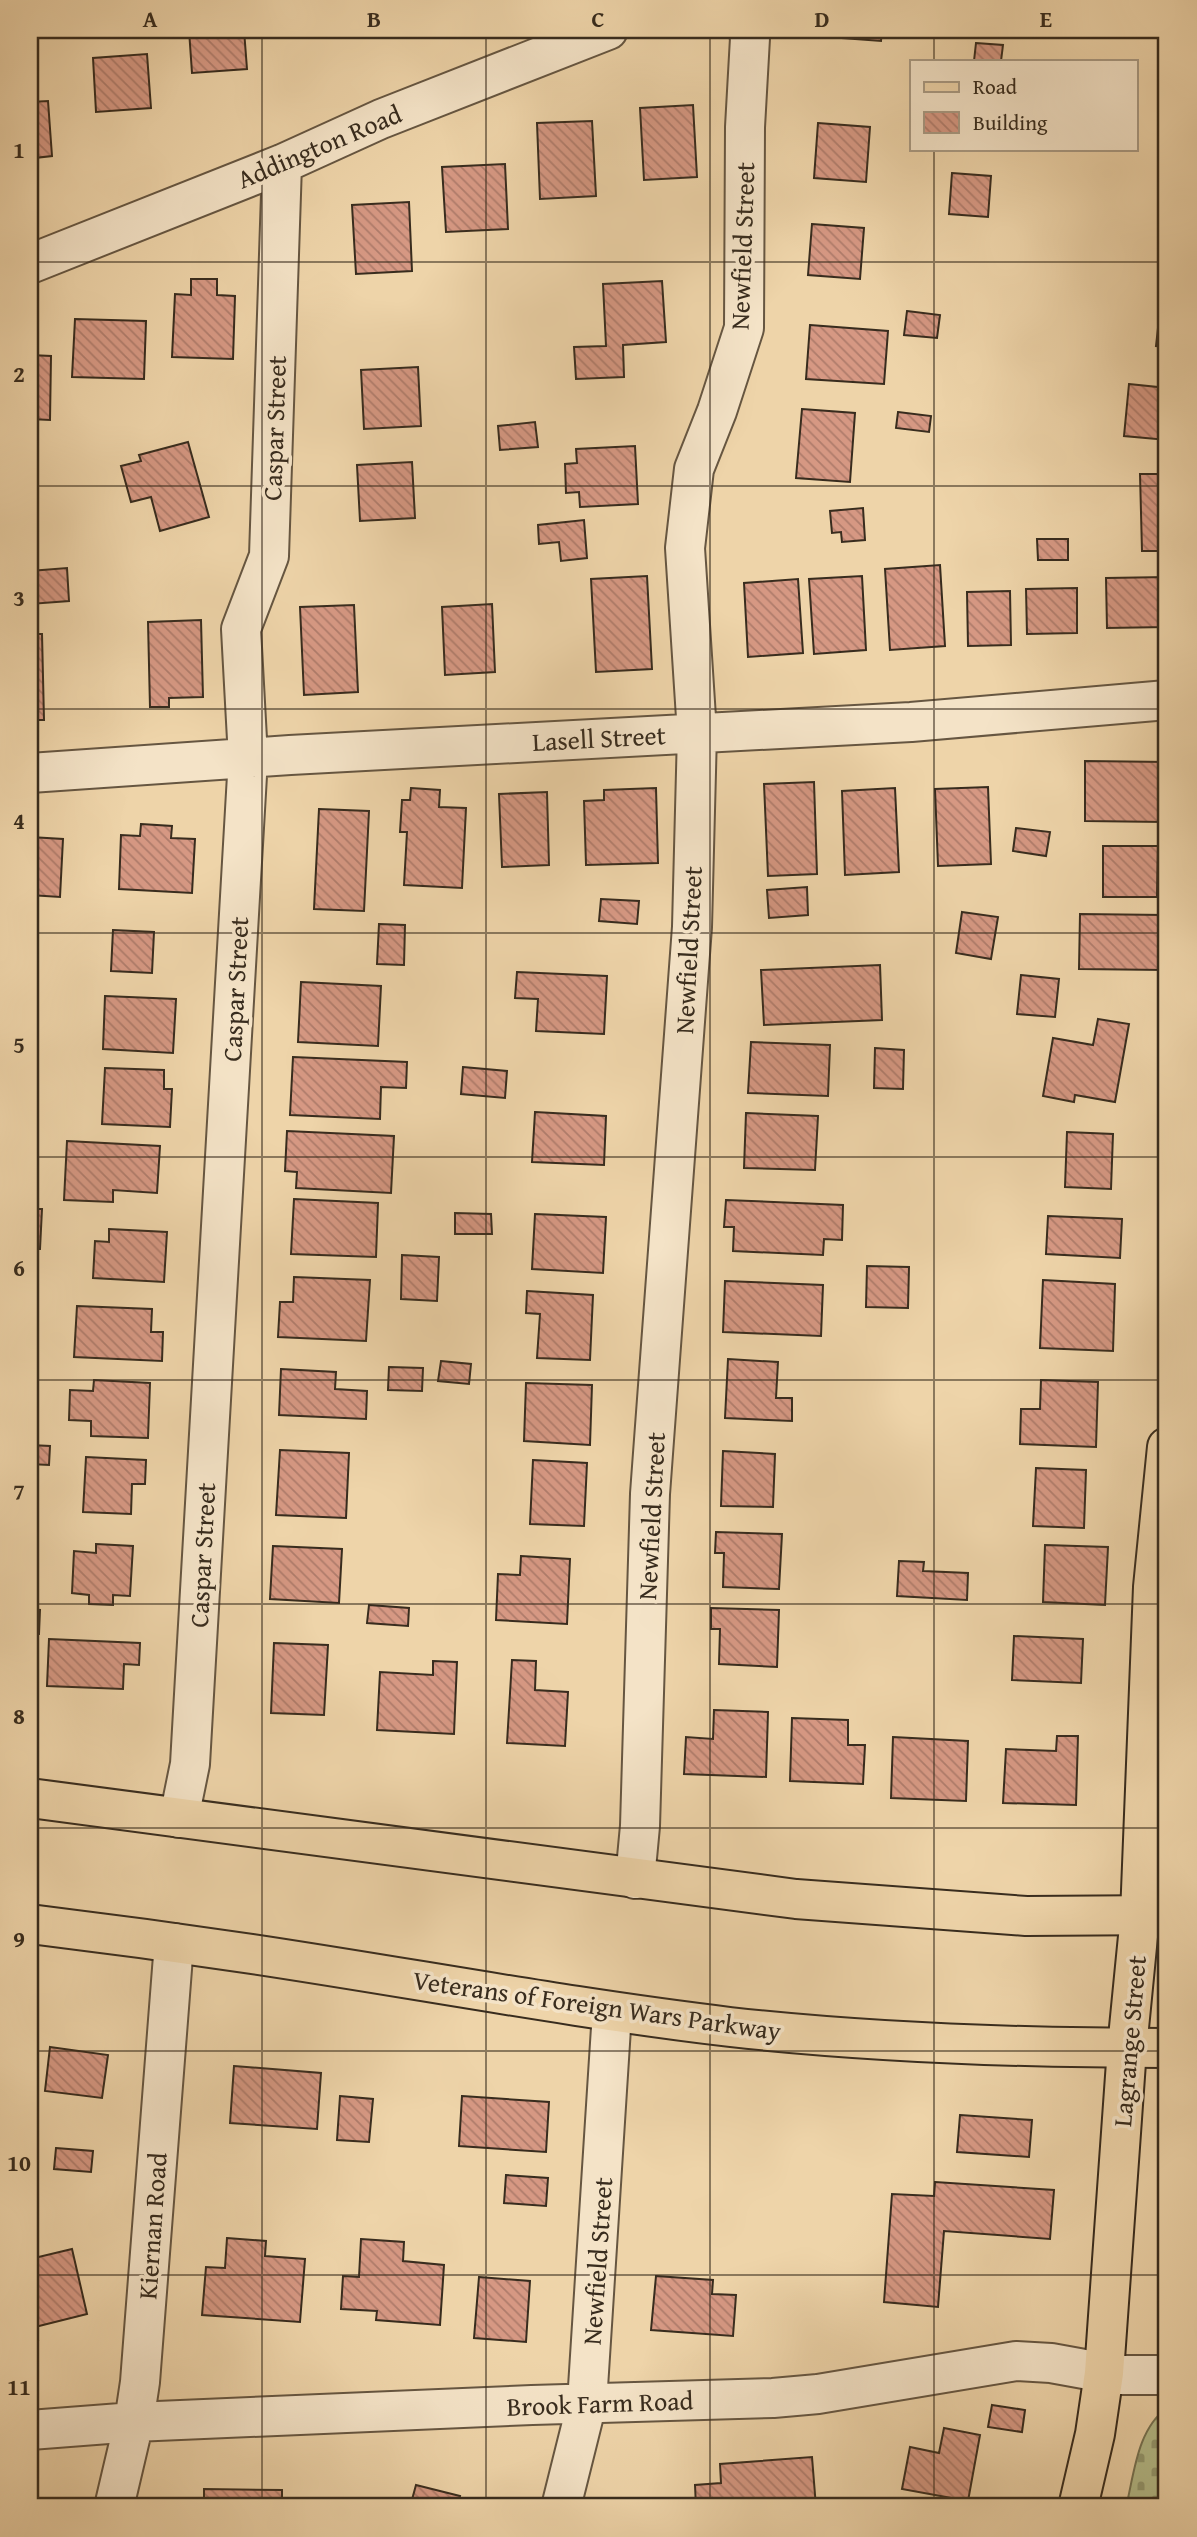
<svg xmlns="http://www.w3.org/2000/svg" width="1197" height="2537" viewBox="0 0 1197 2537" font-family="'Gentium Book Plus',serif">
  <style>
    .cemetery { fill: url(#cemetery-stones); stroke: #767454; stroke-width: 2 }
    .building { fill: url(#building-back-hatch); stroke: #382c1e; stroke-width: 2 }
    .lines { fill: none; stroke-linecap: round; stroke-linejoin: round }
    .minor-casing { stroke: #665641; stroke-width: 42 }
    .major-casing { stroke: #382c1e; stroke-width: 42 }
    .highway-casing { stroke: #382c1e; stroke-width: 42 }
    .minor { stroke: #f4e3c7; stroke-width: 38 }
    .major { stroke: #eed4a9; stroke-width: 38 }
    .highway { stroke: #eed4a9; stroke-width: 38 }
    .grid { fill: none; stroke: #382c1e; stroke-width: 2; stroke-opacity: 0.55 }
    .labels { text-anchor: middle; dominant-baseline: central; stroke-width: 7; stroke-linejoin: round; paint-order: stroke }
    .street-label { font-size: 26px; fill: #382c1e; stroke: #f4e3c7 }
    .neatline { fill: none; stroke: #382c1e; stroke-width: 2.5 }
    .grid-label { font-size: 23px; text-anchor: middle; font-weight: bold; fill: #382c1e }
  </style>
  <defs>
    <pattern id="cemetery-stones" width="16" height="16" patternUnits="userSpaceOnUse" patternTransform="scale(1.75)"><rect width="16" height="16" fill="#b5bd8b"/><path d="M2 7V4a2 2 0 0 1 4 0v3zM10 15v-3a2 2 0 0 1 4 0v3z" fill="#949a71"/></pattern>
    <pattern id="building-back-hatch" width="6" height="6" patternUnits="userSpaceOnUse" patternTransform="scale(1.75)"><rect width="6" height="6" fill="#d69883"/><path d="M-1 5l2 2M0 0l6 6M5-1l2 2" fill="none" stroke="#af7c6b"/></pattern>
  </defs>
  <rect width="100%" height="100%" fill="#eed4a9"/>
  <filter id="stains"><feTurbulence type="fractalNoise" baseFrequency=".00286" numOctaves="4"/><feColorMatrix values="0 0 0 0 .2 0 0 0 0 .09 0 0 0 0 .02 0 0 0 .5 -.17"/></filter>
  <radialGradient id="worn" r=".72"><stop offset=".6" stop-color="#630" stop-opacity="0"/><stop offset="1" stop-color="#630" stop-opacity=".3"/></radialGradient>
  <!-- cemetery -->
  <path class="cemetery" d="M1167 2408V2507H1126C1134 2475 1137 2429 1167 2408Z"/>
  <!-- building -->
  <path class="building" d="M189 30H244L247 69 192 73Z
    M830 30H882L881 41 829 37Z
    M976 43 1003 45 1001 61H974Z
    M147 54 151 108 96 112 93 58Z
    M48 101 52 156 35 158 36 179H30V102Z
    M693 105 697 177 644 180 640 108Z
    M592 121 596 196 540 199 537 123Z
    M818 123 870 127 866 182 814 178Z
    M505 164 508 229 446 232 442 167Z
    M952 173 991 176 988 217 949 214Z
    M409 202 412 271 356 274 352 205Z
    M812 224 864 228 860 279 808 275Z
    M191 279H217V295L235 296 233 359 172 357 175 294 191 295Z
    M662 281 666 342 623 345 624 377 576 379 574 347 606 346 603 284Z
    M1161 301H1167V347L1156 346Z
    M907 311 940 315 937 338 904 335Z
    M75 319 146 321 144 379 72 377Z
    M810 325 888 331 884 384 806 379Z
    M30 355 51 356 50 420 30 419Z
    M418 367 421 426 364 429 361 370Z
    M1129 384 1167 388V440L1124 436Z
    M802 409 855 413 850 482 796 478Z
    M898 412 931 416 929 432 896 428Z
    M535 422 538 447 500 450 498 426Z
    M188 442 209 517 160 531 151 497 131 502 121 466 141 461 139 455Z
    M635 446 638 504 580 507 579 492 566 493 565 464 577 463 576 449Z
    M412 462 415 518 360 521 357 465Z
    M1140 474H1167V551H1142Z
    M863 508 865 540 842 542 841 532 832 533 830 511Z
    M584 520 587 558 561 561 559 542 539 544 538 525Z
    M1037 539H1068V560H1038Z
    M940 565 945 646 890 650 885 569Z
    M67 568 69 601 30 604V571Z
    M647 576 652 669 596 672 591 579Z
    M862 576 866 650 814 654 809 579Z
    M1167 577V627L1107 628 1106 578Z
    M798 579 803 653 748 657 744 583Z
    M1077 588V633L1027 634 1026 589Z
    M1010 591 1011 645 968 646 967 592Z
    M492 604 495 672 445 675 442 607Z
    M354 605 358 692 304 695 300 607Z
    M201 620 203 697 169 698V707H150L148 622Z
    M30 634H42L44 720H30Z
    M1085 761 1167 762 1164 822 1085 821Z
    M814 782 817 874 768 876 764 784Z
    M988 787 991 864 938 866 935 789Z
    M411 788 440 790 439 807 466 808 462 888 404 885 407 832H400L402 800H410Z
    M656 788 658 863 586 865 584 801 604 800V790Z
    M895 788 899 872 845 875 842 791Z
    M547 792 549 865 502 867 499 794Z
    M319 809 369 811 364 911 314 909Z
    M141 824 172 826 171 838 195 839 192 893 119 889 121 835 140 836Z
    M1016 828 1050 832 1046 856 1013 851Z
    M30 837 63 839 60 897 30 895Z
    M1103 846H1158L1157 897H1103Z
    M807 887 808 915 769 918 767 890Z
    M601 899 639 901 637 924 599 921Z
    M962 912 998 917 991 959 956 953Z
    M1080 914 1165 915V970L1079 969Z
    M379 924 405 925 404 965 377 964Z
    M113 930 154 932 152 973 111 971Z
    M880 965 882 1020 764 1025 761 970Z
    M517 972 607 976 604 1034 536 1031 538 999 515 998Z
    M1021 975 1059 979 1055 1017 1017 1014Z
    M301 982 381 986 378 1046 298 1042Z
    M105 996 176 999 173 1053 103 1049Z
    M1098 1019 1129 1024 1115 1102 1075 1095 1074 1102 1043 1096 1053 1038 1093 1045Z
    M751 1042 830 1045 828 1096 748 1093Z
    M875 1048 904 1050 903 1089 874 1088Z
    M293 1057 407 1062 406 1088 381 1087 380 1119 290 1115Z
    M463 1067 507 1071 505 1098 461 1094Z
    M105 1068 164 1070V1089H172L170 1127 102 1124Z
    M535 1112 606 1116 604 1165 532 1162Z
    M746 1113 818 1116 815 1170 744 1168Z
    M287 1131 394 1136 391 1193 296 1188 297 1172 285 1171Z
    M1067 1132 1113 1134 1111 1189 1065 1187Z
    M67 1141 160 1146 157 1193 113 1190V1202L64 1200Z
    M294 1199 378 1203 376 1257 291 1254Z
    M726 1200 843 1205 842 1240 824 1239 823 1255 733 1251 734 1227H724Z
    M30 1209H42L40 1249H30Z
    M455 1213 491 1214 492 1234H455Z
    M535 1214 606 1217 603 1273 532 1269Z
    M1048 1216 1122 1219 1120 1258 1046 1254Z
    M109 1229 167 1232 164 1282 93 1278 95 1241 109 1242Z
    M402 1255 439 1257 437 1301 401 1299Z
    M867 1266 909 1267 908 1308 866 1307Z
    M294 1277 370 1280 366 1341 278 1337 280 1302H293Z
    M1043 1280 1115 1284 1113 1351 1040 1348Z
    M725 1281 823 1285 821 1336 723 1332Z
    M527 1291 593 1295 590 1360 537 1358 540 1314 526 1313Z
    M77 1306 152 1309 151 1332H163L162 1361 74 1357Z
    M728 1359 778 1362 776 1398H792V1421L725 1418Z
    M441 1361 471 1364 469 1384 438 1381Z
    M389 1367 423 1368 422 1391 388 1390Z
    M281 1369 336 1372 335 1389 367 1391 366 1419 279 1415Z
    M94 1380 150 1383 148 1438 91 1436V1421L69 1420 70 1390 93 1391Z
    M1041 1380 1098 1382 1096 1447 1020 1444 1021 1409H1040Z
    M526 1383 592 1385 590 1445 524 1441Z
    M30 1445 50 1446 49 1465 30 1464Z
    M280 1450 349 1453 346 1518 276 1515Z
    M723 1451 775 1454 773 1507 721 1506Z
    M86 1457 146 1460 145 1484H132L131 1514 83 1512Z
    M533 1460 587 1463 584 1526 530 1524Z
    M1036 1468 1086 1470 1084 1528 1033 1526Z
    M716 1532 782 1534 779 1589 723 1587 724 1553H715Z
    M96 1544 133 1546 130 1596 113 1595V1605L89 1604V1595L72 1593 74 1551 96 1553Z
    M1045 1545 1108 1547 1105 1605 1043 1602Z
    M273 1546 342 1549 339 1603 270 1599Z
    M521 1556 570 1559 567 1624 496 1620 498 1574 520 1575Z
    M899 1561 924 1562 923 1571 968 1573 967 1600 897 1596Z
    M369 1605 409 1608 408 1626 367 1623Z
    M711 1608 779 1610 777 1667 719 1664 720 1629H711Z
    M30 1609 40 1610 39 1634 30 1633Z
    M1014 1636 1083 1639 1081 1683 1012 1680Z
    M49 1639 140 1643 139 1665 124 1664 123 1689 47 1686Z
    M274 1643 328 1645 324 1715 271 1713Z
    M512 1660 536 1661 535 1690 568 1692 565 1746 507 1743Z
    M433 1661 457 1662 454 1734 377 1730 380 1672 433 1675Z
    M714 1710 768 1712 766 1777 684 1774 686 1737 713 1739Z
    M792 1718 848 1720V1745H865L863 1784 790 1781Z
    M1057 1736H1078L1076 1805 1003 1803 1006 1749 1056 1751Z
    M893 1737 968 1741 966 1801 891 1798Z
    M50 2047 108 2055 102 2098 45 2091Z
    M234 2066 321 2073 317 2129 230 2123Z
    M340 2096 373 2099 369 2142 337 2140Z
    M462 2096 549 2102 546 2152 459 2146Z
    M960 2115 1032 2120 1029 2157 957 2152Z
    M56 2148 93 2151 91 2172 54 2169Z
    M506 2175 548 2178 546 2206 504 2203Z
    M935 2182 1054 2190 1050 2239 944 2231 938 2307 884 2302 892 2194 934 2196Z
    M227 2238 266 2241 265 2256 305 2259 300 2322 202 2315 206 2267 225 2268Z
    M361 2239 404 2242 403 2261 444 2265 440 2325 376 2320 377 2311 341 2309 343 2276 359 2277Z
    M72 2249 87 2314 35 2327 38 2340 30 2342V2259Z
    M656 2276 713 2280 712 2294 736 2295 733 2336 651 2330Z
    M479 2277 530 2281 526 2342 474 2338Z
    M992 2405 1025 2410 1022 2432 988 2427Z
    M944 2428 980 2435 968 2501 902 2489 910 2447 939 2453Z
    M812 2457 816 2507H696L695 2485 721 2483 720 2464Z
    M416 2485 460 2496 457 2507H410Z
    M204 2489 282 2490V2507H204Z"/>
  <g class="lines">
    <!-- minor casing -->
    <g class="minor-casing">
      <path id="minor" d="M30 264 282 164 381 119 608 30
        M30 773 290 755 911 722 1167 700
        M179 1818 190 1764 248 758 241 629 269 556 282 164
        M635 1879 640 1826 650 1494 692 927 697 733 685 548 694 469 717 411 744 328 745 127 750 38 748 30
        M30 2430 134 2422 532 2405 773 2398 818 2394 1016 2361 1051 2363 1117 2375H1167
        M114 2507 134 2422 140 2382 174 1943
        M561 2507 587 2403 612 2012"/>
    </g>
    <!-- major casing -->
    <g class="major-casing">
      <path id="major" d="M1078 2507 1095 2434 1104 2373 1127 2048 1140 1916 1153 1587 1167 1447"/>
    </g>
    <!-- highway casing -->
    <g class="highway-casing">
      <path id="highway" d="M30 1798 796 1899 1026 1916 1167 1915
        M30 1924C104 1933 178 1943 252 1954 412 1978 570 2008 730 2027 876 2043 1021 2048 1167 2048"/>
    </g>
    <!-- minor -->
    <use href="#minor" class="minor"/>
    <!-- major -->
    <use href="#major" class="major"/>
    <!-- highway -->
    <use href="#highway" class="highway"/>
  </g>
  <!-- grid -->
  <path class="grid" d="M262 30V2507M486 30V2507M710 30V2507M934 30V61M934 149V2507M30 262H1167M30 486H1167M30 709H1167M30 933H1167M30 1157H1167M30 1380H1167M30 1604H1167M30 1828H1167M30 2051H1167M30 2275H1167"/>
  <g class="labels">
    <!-- street labels -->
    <g class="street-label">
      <text transform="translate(319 146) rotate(-23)">Addington Road</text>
      <text transform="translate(742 246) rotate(-88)">Newfield Street</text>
      <text transform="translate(274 428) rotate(-88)">Caspar Street</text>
      <text transform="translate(599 738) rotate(-3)">Lasell Street</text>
      <text transform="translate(688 950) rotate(-87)">Newfield Street</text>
      <text transform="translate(235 989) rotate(-87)">Caspar Street</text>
      <text transform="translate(651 1516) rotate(-87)">Newfield Street</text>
      <text transform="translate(202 1555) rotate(-87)">Caspar Street</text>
      <text transform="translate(597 2005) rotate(8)">Veterans of Foreign Wars Parkway</text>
      <text transform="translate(1129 2041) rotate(-85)">Lagrange Street</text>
      <text transform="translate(152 2226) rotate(-86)">Kiernan Road</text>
      <text transform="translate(597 2261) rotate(-86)">Newfield Street</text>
      <text transform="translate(600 2403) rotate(-2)">Brook Farm Road</text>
    </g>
  </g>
  <!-- margin -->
  <rect width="1197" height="2537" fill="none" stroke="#eed4a9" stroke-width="77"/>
  <!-- legend -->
  <rect x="910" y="60" width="228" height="91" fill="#f4e3c7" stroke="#a99a83" stroke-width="2"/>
  <rect x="924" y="82" width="35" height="10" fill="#eed4a9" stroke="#a99a83" stroke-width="2"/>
  <text x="973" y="94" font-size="21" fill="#382c1e">Road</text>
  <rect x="924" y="112" width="35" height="21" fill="url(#building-back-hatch)" stroke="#a99a83" stroke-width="2"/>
  <text x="973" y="130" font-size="21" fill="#382c1e">Building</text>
  <rect x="38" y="38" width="1120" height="2460" class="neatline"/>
  <g class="grid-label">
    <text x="150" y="27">A</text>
    <text x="374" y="27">B</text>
    <text x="598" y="27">C</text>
    <text x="822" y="27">D</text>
    <text x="1046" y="27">E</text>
    <text x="19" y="158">1</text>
    <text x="19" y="382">2</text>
    <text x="19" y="606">3</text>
    <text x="19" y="829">4</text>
    <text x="19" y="1053">5</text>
    <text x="19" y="1276">6</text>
    <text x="19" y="1500">7</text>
    <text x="19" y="1724">8</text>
    <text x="19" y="1947">9</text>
    <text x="19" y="2171">10</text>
    <text x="19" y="2395">11</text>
  </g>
  <rect width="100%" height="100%" filter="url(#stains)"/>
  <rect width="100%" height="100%" fill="url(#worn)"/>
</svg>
